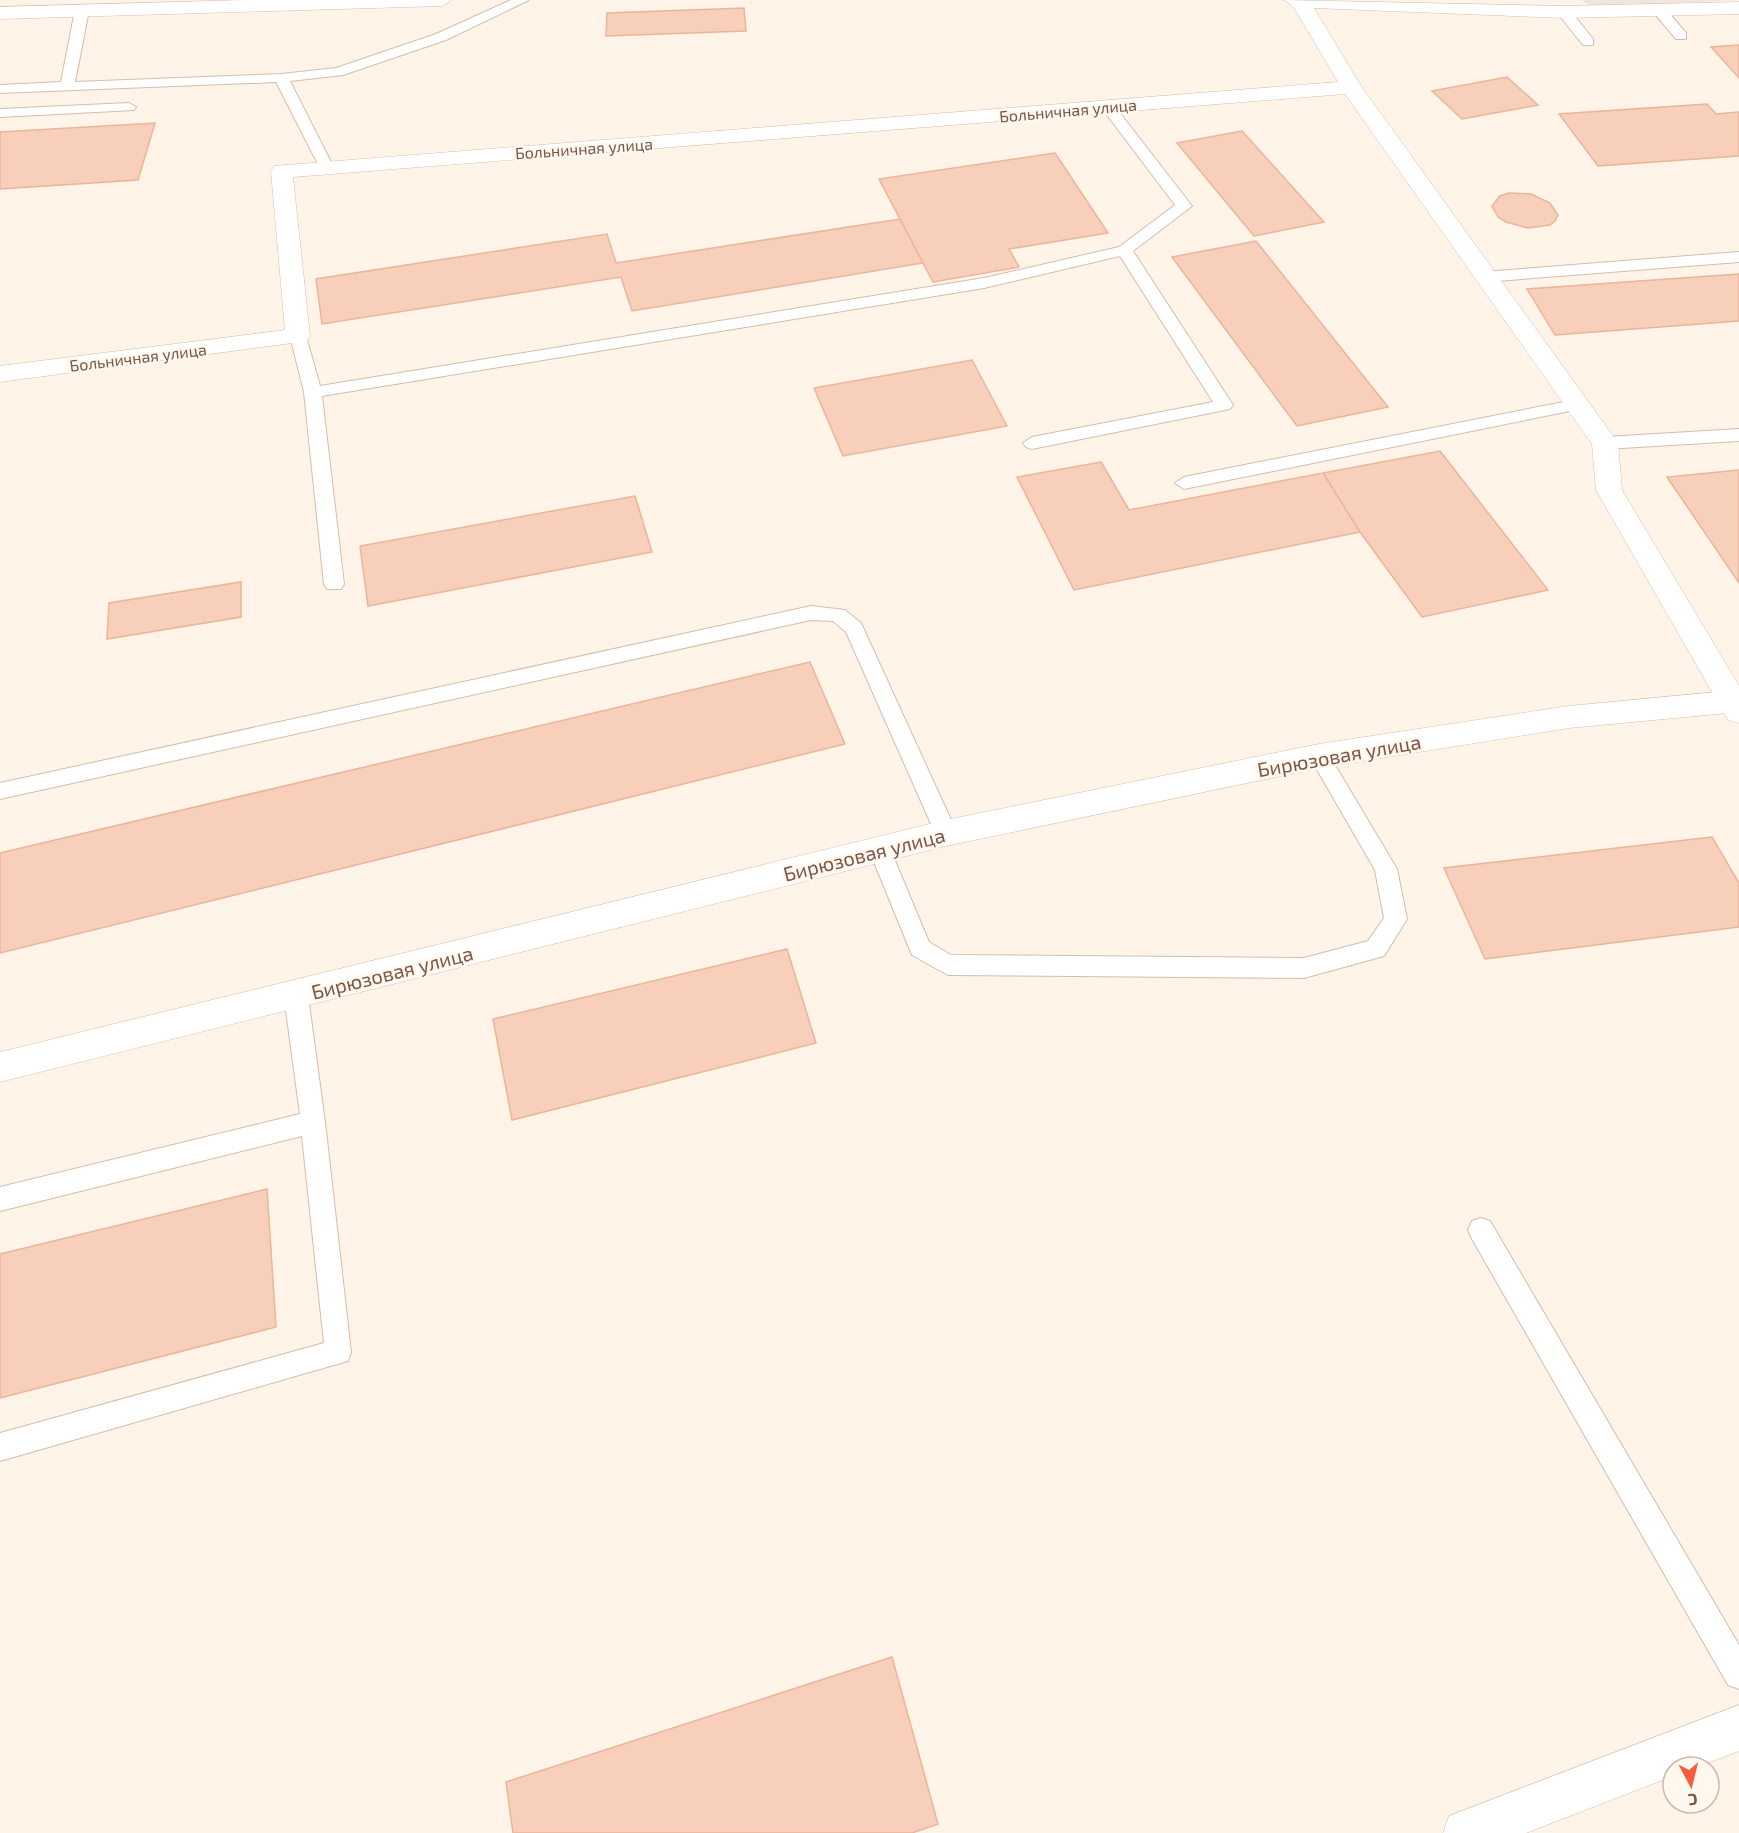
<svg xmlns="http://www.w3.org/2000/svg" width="1739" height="1833" viewBox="0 0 1739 1833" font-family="'Exo 2',sans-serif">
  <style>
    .industrial { fill: #efe6e0 }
    .building { fill: #f7cfbb; stroke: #ecb499; stroke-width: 1.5 }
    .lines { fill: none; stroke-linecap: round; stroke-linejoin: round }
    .lane-casing { stroke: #d5bcad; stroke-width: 2 }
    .street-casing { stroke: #d5bcad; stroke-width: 1 }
    .secondary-casing { stroke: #d8bcaa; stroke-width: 1 }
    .lane { fill: #fff; fill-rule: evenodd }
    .street { fill: #fff; fill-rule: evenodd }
    .secondary { fill: #fff; fill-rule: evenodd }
    .labels { text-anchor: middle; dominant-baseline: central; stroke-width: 5; stroke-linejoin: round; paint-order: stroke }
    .far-street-label { font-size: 16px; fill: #7c5747; stroke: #fff8ef }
    .street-label { font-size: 20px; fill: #7c5747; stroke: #fff8ef }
  </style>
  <rect width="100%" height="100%" fill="#fff4e7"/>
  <!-- industrial -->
  <path class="industrial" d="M1582 0H1739L1591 7Z"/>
  <!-- building -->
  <path class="building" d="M744 8 746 31 606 36 607 13Z
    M1739 45V78L1711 47Z
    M1507 77 1538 105 1462 119 1432 91Z
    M1707 104 1716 114 1739 112V156L1598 166 1559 114Z
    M155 123 138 180 0 189V132Z
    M1242 131 1324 222 1254 236 1177 143Z
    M1055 153 1108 233 1009 249 1019 267 933 282 879 179Z
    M1509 193 1531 194 1550 203 1558 215 1555 221 1550 225 1528 228 1506 222 1498 217 1492 206 1500 196Z
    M900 219 923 263 632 311 621 277 322 324 316 279 607 234 616 263Z
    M1256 241 1388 407 1297 426 1172 257Z
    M1739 274V321L1555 335 1527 289Z
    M972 360 1007 426 843 456 814 388Z
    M1440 451 1520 554 1548 590 1422 617 1360 532 1323 473Z
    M1101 462 1129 510 1323 473 1360 532 1074 590 1017 477Z
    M1739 470V583L1667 477Z
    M635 496 652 552 368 606 360 546Z
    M241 582V617L107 639 109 603Z
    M810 662 845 744 0 953V853Z
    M1712 837 1739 883V927L1485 959 1444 868Z
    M787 949 816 1043 512 1120 493 1019Z
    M267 1189 276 1327 0 1398V1254Z
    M892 1657 938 1824 912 1833H513L506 1782Z"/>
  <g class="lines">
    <!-- lane casing -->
    <g class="lane-casing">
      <path id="lane" d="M511 0H529L446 40 343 75 290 81 334 168 327 172 320 168 276 82 0 93V85L61 82 75 10 82 6 89 10 75 82 281 74 336 68 436 34Z
        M1659 6 1664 7 1686 33V39H1676L1654 13 1652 10Z
        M1564 8 1569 9 1593 39V45H1583L1559 15V9Z
        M129 103 136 107 134 110 0 117V109Z
        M1108 103 1113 104 1192 206 1133 251 1233 405 1230 409 1032 449 1026 447 1023 443 1032 437 1213 402 1120 256 984 288 322 396 344 584 341 589H327L324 584 304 392 290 336 292 332H304L306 336 320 386 984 278 1119 247 1175 205 1101 107Z
        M1739 252V262L1484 282 1476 277 1484 272Z
        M1579 399 1588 404 1585 408 1184 489 1175 483 1184 477Z
        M1739 429V441L1605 449 1596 443 1605 437Z
        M811 606 845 610 861 623 957 833 954 839 946 842 938 839 935 833 846 632 833 621 811 620 0 799V783Z
        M1319 748 1326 750 1397 869 1407 919 1384 956 1304 978 948 975 912 955 869 850 872 844 880 841 888 844 929 942 951 955 1304 958 1368 941 1384 918 1375 870 1309 756 1312 750Z
        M296 986 304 989 308 996 325 1122 351 1352 348 1361 0 1461V1433L324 1343 302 1136 0 1211V1187L300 1114 284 996 288 989Z
        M1481 1218 1490 1221 1739 1645V1689L1728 1685 1472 1239 1468 1230 1472 1221Z"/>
    </g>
    <!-- street casing -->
    <g class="street-casing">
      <path id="street" d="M245 0H452L442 6 0 19V7Z
        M1284 0 1564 6 1739 2V14L1564 18 1314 8 1361 86 1618 443 1622 490 1739 686V723L1728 720 1596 490 1592 444 1345 94 293 177 310 336 307 341 0 382V366L285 330 271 171 274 166 1338 82 1293 6Z
        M1739 1705V1751L1697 1767H1673V1776L1526 1833H1443L1449 1816Z"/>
    </g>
    <!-- secondary casing -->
    <g class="secondary-casing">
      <path id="secondary" d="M1739 690V712L1569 728 1319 768 946 846 0 1082V1052L946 820 1319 744 1569 706Z"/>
    </g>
    <!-- lane -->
    <use href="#lane" class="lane"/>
    <!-- street -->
    <use href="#street" class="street"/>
    <!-- secondary -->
    <use href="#secondary" class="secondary"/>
  </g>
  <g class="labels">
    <!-- far-street labels -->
    <g class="far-street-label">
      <text transform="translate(1068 110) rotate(-5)">Больничная улица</text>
      <text transform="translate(584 148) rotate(-4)">Больничная улица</text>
      <text transform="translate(138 357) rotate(-7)">Больничная улица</text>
    </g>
    <!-- street labels -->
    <g class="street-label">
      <text transform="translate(1339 755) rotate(-10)">Бирюзовая улица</text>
      <text transform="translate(864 854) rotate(-14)">Бирюзовая улица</text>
      <text transform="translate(392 972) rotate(-14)">Бирюзовая улица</text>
    </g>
  </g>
  <!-- north arrow -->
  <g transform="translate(1691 1785) rotate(173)"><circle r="28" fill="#fff8ef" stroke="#cbb8ac" stroke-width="1.5"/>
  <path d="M0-4.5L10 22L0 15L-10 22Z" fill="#f55d3f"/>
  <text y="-9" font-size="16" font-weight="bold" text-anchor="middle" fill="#7c5747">С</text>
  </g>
</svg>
